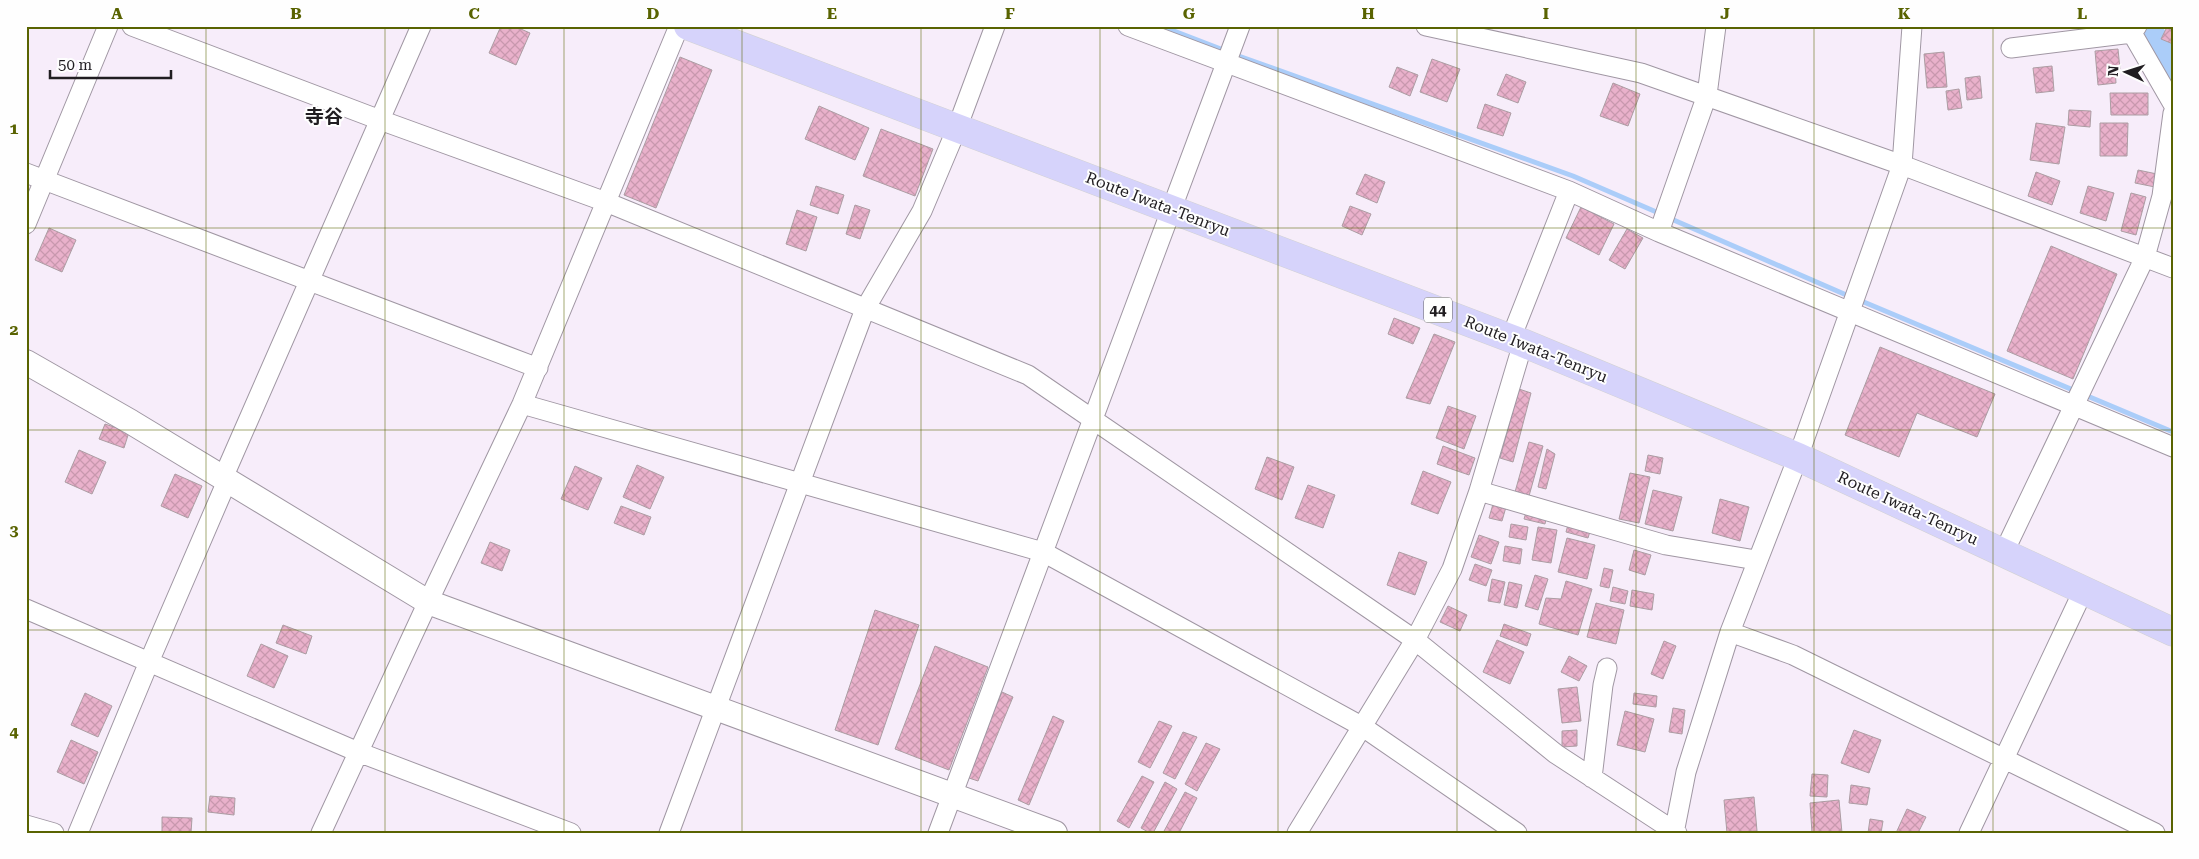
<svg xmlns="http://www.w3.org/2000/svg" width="2199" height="859" viewBox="0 0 2199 859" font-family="'Roboto Serif','Noto Sans JP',serif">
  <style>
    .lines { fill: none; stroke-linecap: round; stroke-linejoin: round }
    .stream { stroke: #abcdf9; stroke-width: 5 }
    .river { stroke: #abcdf9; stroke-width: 29 }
    .building { fill: url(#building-cross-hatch); stroke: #ac9da3 }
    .minor-casing { stroke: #a097a3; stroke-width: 21 }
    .tertiary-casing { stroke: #a097a3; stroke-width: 26 }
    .primary-casing { stroke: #d2d2d3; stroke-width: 29 }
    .minor { stroke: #fff; stroke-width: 19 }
    .tertiary { stroke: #fff; stroke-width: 24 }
    .primary { stroke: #d6d3fb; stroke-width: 28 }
    .grid { fill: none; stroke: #596301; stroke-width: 1; stroke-opacity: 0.55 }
    .labels { text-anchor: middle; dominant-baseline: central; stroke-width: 4; stroke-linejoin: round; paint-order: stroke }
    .shield { fill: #fefefe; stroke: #636063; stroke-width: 1 }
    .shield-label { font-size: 15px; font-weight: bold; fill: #201d21 }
    .street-label { font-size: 16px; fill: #201d21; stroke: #fefefe }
    .quarter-label { font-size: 19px; font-weight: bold; fill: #201d21; stroke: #fefefe }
    .neatline { fill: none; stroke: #596301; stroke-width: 2 }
    .grid-label { font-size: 16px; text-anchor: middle; font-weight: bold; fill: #596301 }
  </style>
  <defs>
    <pattern id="building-cross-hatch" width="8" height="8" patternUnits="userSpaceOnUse" patternTransform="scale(1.25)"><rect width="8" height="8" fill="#e9b1cb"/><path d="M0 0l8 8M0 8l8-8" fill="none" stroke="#c898ae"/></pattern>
  </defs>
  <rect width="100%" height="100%" fill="#f7edfa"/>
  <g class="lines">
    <!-- stream -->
    <path class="stream" d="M1161 26 1226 51
      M1233 54 1573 176 1661 214
      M1669 218 1851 297
      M1859 300 2173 432"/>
    <!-- river -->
    <path class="river" d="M2142 26 2147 29 2173 72"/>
  </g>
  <!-- building -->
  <path class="building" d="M501 26H514L530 33 516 65 489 53Z
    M2167 27 2173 30V44L2161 39Z
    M2118 49 2120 69H2115L2116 83 2098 85 2095 51Z
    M1944 52 1947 87 1927 88 1924 54Z
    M680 57 712 70 656 208 624 195Z
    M1432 59 1460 69 1447 102 1420 92Z
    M2052 66 2054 91 2036 93 2033 68Z
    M1397 67 1418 75 1410 96 1389 87Z
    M1506 74 1526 82 1518 103 1497 95Z
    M1980 76 1982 98 1967 100 1965 78Z
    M1613 83 1640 94 1628 126 1600 116Z
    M1959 89 1962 108 1948 110 1946 91Z
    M2110 93H2148V115H2111Z
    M1485 104 1511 113 1503 136 1477 128Z
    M819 106 869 128 855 160 805 139Z
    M2069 110 2091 111 2090 127 2068 125Z
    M2036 123 2065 127 2059 164 2030 160Z
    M2100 123H2128L2127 156H2100Z
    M881 129 933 149 915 196 863 176Z
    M2138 170 2157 174 2155 187 2135 183Z
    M2036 172 2060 181 2052 205 2028 196Z
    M1365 174 1385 182 1377 203 1356 194Z
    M816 186 844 195 838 214 810 205Z
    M2088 186 2114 193 2106 221 2080 213Z
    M2131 193 2146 197 2136 235 2121 231Z
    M855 205 870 210 860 239 846 234Z
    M1350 206 1371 214 1362 235 1342 226Z
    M1581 207 1614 224 1599 255 1566 238Z
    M797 210 817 217 806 251 786 244Z
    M49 228 76 240 62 272 35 260Z
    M1627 229 1643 238 1625 269 1609 260Z
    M2051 246 2117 274 2073 379 2007 351Z
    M1394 318 1420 328 1413 344 1388 334Z
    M1434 334 1455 342 1430 404 1406 398Z
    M1880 347 1995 394 1977 437 1917 413 1899 457 1845 435Z
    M1519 389 1531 393 1513 462 1500 458Z
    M1448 406 1476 416 1464 449 1436 438Z
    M105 424 129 432 124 448 99 439Z
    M1529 442 1543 446 1529 496 1515 492Z
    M1443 446 1475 458 1469 475 1437 464Z
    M1547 449 1555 454 1546 489 1538 487Z
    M79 450 106 462 92 494 65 482Z
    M1648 455 1663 458 1660 474 1645 471Z
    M1267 457 1294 467 1282 500 1255 489Z
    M637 465 664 477 650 509 623 497Z
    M575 466 602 478 588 510 561 499Z
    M1423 471 1451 482 1438 514 1411 504Z
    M1630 473 1650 477 1639 523 1619 519Z
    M175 474 202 486 188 518 161 506Z
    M1308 485 1335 495 1323 528 1295 518Z
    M1653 490 1682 497 1673 531 1645 524Z
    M1720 499 1749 507 1740 541 1712 533Z
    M1493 504 1506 507 1502 521 1489 518Z
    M621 506 651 517 644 535 614 523Z
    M1527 509 1547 514 1545 524 1524 519Z
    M1569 521 1591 528 1588 538 1566 532Z
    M1511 524 1528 527 1526 540 1509 537Z
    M1538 527 1557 530 1551 563 1532 560Z
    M1479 535 1499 542 1491 564 1471 557Z
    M1567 538 1595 545 1587 579 1558 572Z
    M490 542 510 550 502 571 481 563Z
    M1505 546 1522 549 1520 564 1503 561Z
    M1634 550 1651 555 1645 575 1629 570Z
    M1399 552 1427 562 1415 595 1387 585Z
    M1475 564 1492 570 1486 586 1469 580Z
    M1604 568 1613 570 1609 588 1600 586Z
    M1535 575 1548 579 1538 610 1525 606Z
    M1492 579 1505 582 1500 603 1488 601Z
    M1566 581 1592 589 1578 635 1539 624 1546 598 1561 599Z
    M1509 582 1522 585 1517 608 1504 605Z
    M1613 587 1628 591 1625 604 1610 601Z
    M1632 590 1654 594 1652 610 1630 606Z
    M1596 603 1624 610 1616 644 1587 637Z
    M1448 606 1467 615 1460 631 1440 622Z
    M875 610 919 625 878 745 835 730Z
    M1504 624 1531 634 1527 646 1500 636Z
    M283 625 312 636 306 654 276 643Z
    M1497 640 1524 652 1510 684 1483 672Z
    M1664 641 1676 646 1663 679 1651 674Z
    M261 644 288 656 274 688 247 676Z
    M935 646 988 667 949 770 895 749Z
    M1569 656 1587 666 1579 681 1561 672Z
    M1577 687 1581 721 1562 723 1558 689Z
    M1002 692 1013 697 978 781 966 777Z
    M85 693 112 706 98 737 71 725Z
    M1634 693 1657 696 1656 707 1633 704Z
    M1673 708 1685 710 1682 734 1669 732Z
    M1625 711 1654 719 1645 752 1617 745Z
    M1053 716 1064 721 1029 805 1018 800Z
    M1159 721 1172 726 1150 768 1138 762Z
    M1577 730V746L1562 747V731Z
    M1854 730 1881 740 1869 773 1841 763Z
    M1183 732 1197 737 1175 779 1163 773Z
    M71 740 98 752 84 784 57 772Z
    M1206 743 1220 749 1197 791 1185 784Z
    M1812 774 1828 775 1827 797 1810 796Z
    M1142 776 1154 782 1129 828 1117 821Z
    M1165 782 1177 789 1153 833H1150L1141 828Z
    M1851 785 1870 788 1867 805 1849 803Z
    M1185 792 1197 798 1179 833H1163Z
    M210 796 235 798 234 815 208 812Z
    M1754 797 1757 831 1727 833 1724 800Z
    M1839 800 1842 833H1812L1810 803Z
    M1907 809 1926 817 1918 833H1896Z
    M162 817 192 818 191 833H162Z
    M1870 819 1883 821 1881 833H1868Z"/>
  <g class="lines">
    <!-- minor casing -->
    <g class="minor-casing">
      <path id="minor" d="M132 26 380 120 606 202 1028 375 1415 640 1556 754 1677 833
        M1128 26 1569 191 1659 232 2173 447
        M1426 26 1641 73 1902 165 2173 268
        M2137 26 2132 33 2173 104
        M2011 48 2132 33
        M26 173 538 368
        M26 224 108 26
        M1659 232 1707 95 1716 26
        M1511 338 1569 191
        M522 404 1043 552 1363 727 1517 833
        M223 478 421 26
        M1479 491 1666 545 1756 560
        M2004 552 2145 257 2162 196 2173 113
        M26 609 358 752 571 833
        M1730 632 1793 655 2155 833
        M1592 778 1603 685 1607 668
        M26 825 54 833
        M78 833 149 662 227 481
        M321 833 428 602 522 404 679 26
        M669 833 865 309 922 211 957 128 995 26
        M938 833 1240 26
        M1297 833 1415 640 1452 569 1479 491 1523 343
        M1674 833 1686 772 1730 632 1798 457 1902 165 1912 26
        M1969 833 2084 589"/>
    </g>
    <!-- tertiary casing -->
    <g class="tertiary-casing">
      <path id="tertiary" d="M26 362 131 422 428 602 1055 833"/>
    </g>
    <!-- primary casing -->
    <g class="primary-casing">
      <path id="primary" d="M688 26 1523 343 1798 457 2173 632"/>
    </g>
    <!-- minor -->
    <use href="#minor" class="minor"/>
    <!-- tertiary -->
    <use href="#tertiary" class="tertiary"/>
    <!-- primary -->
    <use href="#primary" class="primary"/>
  </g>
  <!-- grid -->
  <path class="grid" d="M206 26V833M385 26V833M564 26V833M742 26V833M921 26V833M1100 26V833M1278 26V833M1457 26V833M1636 26V833M1814 26V833M1993 26V833M26 228H2173M26 430H2173M26 630H2173"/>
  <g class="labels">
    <!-- shield labels -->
    <rect class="shield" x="1424" y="297.5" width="28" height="25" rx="4"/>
    <g class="shield-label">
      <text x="1438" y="310">44</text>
    </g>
    <!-- street labels -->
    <g class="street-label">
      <text transform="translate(1158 204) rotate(21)">Route Iwata-Tenryu</text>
      <text transform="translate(1536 349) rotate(22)">Route Iwata-Tenryu</text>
      <text transform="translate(1908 508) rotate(25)">Route Iwata-Tenryu</text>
    </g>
    <!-- quarter labels -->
    <g class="quarter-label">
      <text x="324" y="116">寺谷</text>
    </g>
  </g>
  <!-- border -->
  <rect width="2199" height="859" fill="none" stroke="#fefefe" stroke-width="55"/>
  <!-- north arrow -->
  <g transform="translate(2126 72) rotate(274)" stroke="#fefefe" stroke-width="4" paint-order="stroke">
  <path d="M0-4L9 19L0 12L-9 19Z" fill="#201d21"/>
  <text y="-8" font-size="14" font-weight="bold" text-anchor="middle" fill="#201d21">N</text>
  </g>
  <!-- scale -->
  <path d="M50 70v8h121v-8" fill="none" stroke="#201d21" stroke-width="2.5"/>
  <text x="58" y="70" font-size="15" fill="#201d21" stroke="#fefefe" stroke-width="4" paint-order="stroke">50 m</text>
  <rect x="28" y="28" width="2144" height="804" class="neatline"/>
  <g class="grid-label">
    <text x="117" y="19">A</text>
    <text x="296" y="19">B</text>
    <text x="474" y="19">C</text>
    <text x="653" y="19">D</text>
    <text x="832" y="19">E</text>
    <text x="1010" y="19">F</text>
    <text x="1189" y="19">G</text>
    <text x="1368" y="19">H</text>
    <text x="1546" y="19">I</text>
    <text x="1725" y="19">J</text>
    <text x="1904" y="19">K</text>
    <text x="2082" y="19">L</text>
    <text x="14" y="134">1</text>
    <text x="14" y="335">2</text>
    <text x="14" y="536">3</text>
    <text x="14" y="737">4</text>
  </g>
</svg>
